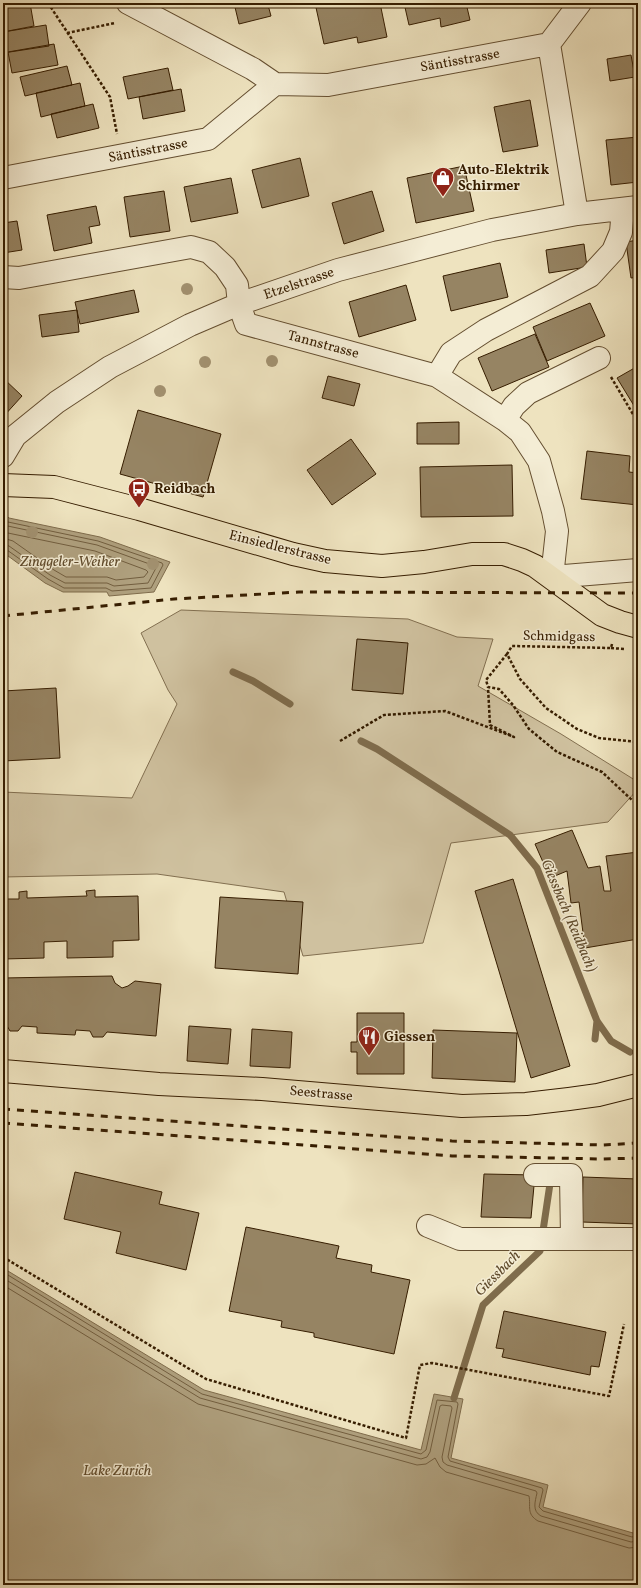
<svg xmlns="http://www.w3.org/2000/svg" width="641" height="1588" viewBox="0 0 641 1588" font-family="Vollkorn,serif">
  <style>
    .green { fill: #cfc19f; stroke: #826f50 }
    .water { fill: #afa07e; stroke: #7f6c4c }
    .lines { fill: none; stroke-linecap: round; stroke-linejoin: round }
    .shore { stroke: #725e3f; stroke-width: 1 }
    .stream { stroke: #7f6c4c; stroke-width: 7 }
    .building { fill: #968463; stroke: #361d00 }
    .minor-casing { stroke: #644e30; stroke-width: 24 }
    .major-casing { stroke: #361d00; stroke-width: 24 }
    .path { stroke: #361d00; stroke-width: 2.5; stroke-dasharray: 3 2; stroke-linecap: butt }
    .minor { stroke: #f4edd5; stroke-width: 22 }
    .major { stroke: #eee3bf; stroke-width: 22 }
    .rail { stroke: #361d00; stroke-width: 3; stroke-dasharray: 7 7; stroke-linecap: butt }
    .tree { fill: #a29170 }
    .labels { text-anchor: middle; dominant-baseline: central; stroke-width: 3; stroke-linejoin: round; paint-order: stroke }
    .street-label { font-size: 14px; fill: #361d00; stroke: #f4edd5 }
    .poi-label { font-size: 14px; font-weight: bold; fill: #361d00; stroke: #f4edd5; text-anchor: start }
    .water-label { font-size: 15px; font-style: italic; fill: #604b2c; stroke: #f4edd5 }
  </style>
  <rect width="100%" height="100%" fill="#eee3bf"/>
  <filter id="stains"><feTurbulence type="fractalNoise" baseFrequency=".005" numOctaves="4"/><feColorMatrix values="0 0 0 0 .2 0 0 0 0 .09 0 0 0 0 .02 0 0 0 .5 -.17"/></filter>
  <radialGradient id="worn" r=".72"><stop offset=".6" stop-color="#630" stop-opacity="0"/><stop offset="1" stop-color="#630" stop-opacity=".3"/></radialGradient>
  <!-- green -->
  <path class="green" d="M181 610 408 619 457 637 493 639 478 686 561 734 638 782V789L608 822 451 843 423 943 303 956 284 892 157 874 3 877V792L132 798 177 704 168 690 141 633Z"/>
  <!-- water -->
  <path class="water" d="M3 513 9 518 100 537 170 562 154 592 109 596 107 592H63L45 583 4 553Z
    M3 1268 204 1390 421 1450 434 1394 463 1399 451 1458 548 1485 543 1507 633 1533 638 1522V1585H3Z"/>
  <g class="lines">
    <!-- shore -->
    <path class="shore" d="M3 518 8 522 98 541 162 563 163 565 151 588 112 591 106 588H64L48 579 7 550 3 549
      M3 525 97 545 155 566 156 568 148 583 114 586 107 583H65L50 575 9 546 3 544
      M3 532 95 551 146 570 148 572 144 577 116 580 107 577H66L54 570 13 541 3 538
      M3 1272 202 1394 421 1454 426 1450 437 1400 457 1402 458 1404 448 1457 450 1461 542 1488 543 1490 539 1507 543 1511 632 1537 636 1536 638 1533
      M3 1278 200 1398 421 1459 427 1457 430 1452 440 1406 442 1405 451 1406 452 1408 442 1457 443 1462 447 1465 536 1491 537 1493C535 1502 532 1511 541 1516L631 1542 638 1541
      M3 1285 198 1404 417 1465 426 1464 435 1458 440 1467 446 1472 529 1496C531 1506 526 1514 538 1521L629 1548 638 1547"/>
    <!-- stream -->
    <path class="stream" d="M233 672 253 681 290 704
      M361 741 377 749 510 835 537 868 597 1021 611 1041 630 1052
      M595 1039 597 1021
      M454 1398 483 1305 540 1251 551 1177"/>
  </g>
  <!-- building -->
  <path class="building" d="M25 3H30L34 26 3 32V7Z
    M234 3H277L268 5 271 16 239 24Z
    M315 3H351L352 6 365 3H380L387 37 358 43 357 37 324 44Z
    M404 3H466L470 20 441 27 440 18 409 25Z
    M46 25 49 46 3 53V32Z
    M54 44 58 65 12 73 8 52Z
    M631 55 635 77 610 81 607 59Z
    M67 66 72 85 25 96 20 77Z
    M168 68 173 90 128 99 123 77Z
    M80 83 85 106 41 117 36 93Z
    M181 89 185 111 143 119 139 97Z
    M530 100 538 146 503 152 494 107Z
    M93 104 99 128 57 138 51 114Z
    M638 137V182L611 185 606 140Z
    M300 158 309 196 262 208 252 170Z
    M464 166 474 211 416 223 407 178Z
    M231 178 238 213 191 222 184 187Z
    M164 191 170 231 130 237 124 197Z
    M372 191 384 231 344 244 332 203Z
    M96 206 100 225 89 227 92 243 54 251 47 215Z
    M17 221 22 250 3 253V223Z
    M638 240V277L631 278 626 242Z
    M584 244 587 267 549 273 546 250Z
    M500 263 508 297 451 311 443 276Z
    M406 285 416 320 359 337 349 302Z
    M134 290 139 312 80 324 75 302Z
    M590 303 605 336 547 361 533 327Z
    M77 310 79 332 42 337 39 315Z
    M535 334 549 367 492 391 478 358Z
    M638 366V408L636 409 617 378Z
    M328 376 360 384 354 406 322 398Z
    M3 378 22 396 3 417Z
    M138 410 221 434 203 497 120 474Z
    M459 422V444H417V423Z
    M351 439 376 474 332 505 307 470Z
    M587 451 630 456 629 472 638 473V505L581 499Z
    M512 465 513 516 421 517 420 467Z
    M357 639 408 643 403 694 352 690Z
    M637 660H638V724H636Z
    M56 688 60 758 3 761V691Z
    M572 830 588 868 600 866 604 891H611L606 856 638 852V939L585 948 579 902 571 903 567 871 550 878 535 844Z
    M513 879 570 1066 531 1078 475 891Z
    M95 890V897L138 896 139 940 113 941V957L67 958V941L44 942V958L3 959V899H19V892L27 891V898L87 896 86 891Z
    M220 897 303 902 298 974 215 968Z
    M112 976 115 983 122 988 128 986 135 981 161 984 156 1036 107 1032 103 1037H93L90 1031 76 1030 75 1035 37 1033V1027L22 1026 18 1031H10L6 1024H3V978Z
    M357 1013H404V1074H357V1052H351V1042H357Z
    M189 1026 231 1029 228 1064 187 1061Z
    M252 1029 292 1032 290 1068 250 1066Z
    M433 1030 517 1033 515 1082 432 1078Z
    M75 1172 162 1192 159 1204 199 1213 186 1270 116 1253 121 1232 64 1219Z
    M484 1174 535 1175 531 1218 481 1217Z
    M583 1177 638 1179V1224L582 1222Z
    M246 1227 339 1246 336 1258 372 1265 371 1272 410 1280 394 1354 314 1337V1333L281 1327 282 1321 229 1311Z
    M504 1311 606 1332 599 1367 591 1366 590 1375 502 1357 504 1349 496 1348Z"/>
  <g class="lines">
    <!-- minor casing -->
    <g class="minor-casing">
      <path id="minor" d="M128 3 253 69 275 84 328 85 549 44 577 214
        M549 44 580 3
        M3 178 208 139 275 84
        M3 277 19 278 191 247 209 252 225 267 237 285 239 304 246 324 437 376 505 420 520 432 539 461 553 511 557 531 552 577 638 570
        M437 376 451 353 486 330 590 276 613 251 621 232 623 209
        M505 420 514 406 528 393 599 358
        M3 456 15 436 57 402 110 367 190 325 239 304 338 270 492 230 577 214 638 207
        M535 1175H571L572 1238
        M428 1226 460 1239H638"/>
    </g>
    <!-- major casing -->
    <g class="major-casing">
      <path id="major" d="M3 485 54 487 139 509 293 554 325 561 382 566 424 562 472 554H504L522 560 535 566 602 615 620 622 638 627
        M3 1071 159 1084 262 1089 462 1106 526 1104 569 1099 598 1095 638 1085"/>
    </g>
    <!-- path -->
    <path class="path" d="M48 3 110 97 117 134
      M67 33 115 23
      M611 377 634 416 638 414
      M612 644 611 648 512 646 507 654 520 679 546 708 577 729 599 738 638 742
      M611 648 624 649
      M507 654 486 680 488 687 499 689 513 705 529 729 557 752 602 772 633 801 638 803
      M340 741 384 715 445 711 514 737 490 725 488 687
      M3 1257 206 1379 406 1438 420 1365 432 1363 609 1396 624 1324"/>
    <!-- minor -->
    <use href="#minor" class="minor"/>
    <!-- major -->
    <use href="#major" class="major"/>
    <!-- rail -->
    <path class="rail" d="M3 616 174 599 299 592 638 593
      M3 1109 452 1141 603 1145 638 1143
      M3 1123 452 1156 603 1159 638 1158"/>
  </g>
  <!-- trees -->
  <g class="tree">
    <circle cx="187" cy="289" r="6"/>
    <circle cx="272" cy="361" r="6"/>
    <circle cx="205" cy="362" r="6"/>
    <circle cx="160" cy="391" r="6"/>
    <circle cx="32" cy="532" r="6"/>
    <circle cx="153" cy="564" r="6"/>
  </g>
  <!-- icons -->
  <defs>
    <g id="shop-pin" transform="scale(1.15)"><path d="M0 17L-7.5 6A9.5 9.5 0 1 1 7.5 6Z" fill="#8f2418" stroke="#f4edd5"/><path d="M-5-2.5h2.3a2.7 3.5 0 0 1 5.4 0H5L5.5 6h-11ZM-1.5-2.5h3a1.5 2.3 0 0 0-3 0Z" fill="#fff"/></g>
    <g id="bus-pin" transform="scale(1.15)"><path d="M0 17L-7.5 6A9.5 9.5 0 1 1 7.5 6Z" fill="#8f2418" stroke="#f4edd5"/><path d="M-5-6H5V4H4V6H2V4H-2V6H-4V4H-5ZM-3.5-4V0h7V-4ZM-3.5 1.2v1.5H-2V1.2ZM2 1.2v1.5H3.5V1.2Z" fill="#fff"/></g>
    <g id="restaurant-pin" transform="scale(1.15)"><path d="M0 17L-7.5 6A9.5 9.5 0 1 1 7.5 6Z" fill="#8f2418" stroke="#f4edd5"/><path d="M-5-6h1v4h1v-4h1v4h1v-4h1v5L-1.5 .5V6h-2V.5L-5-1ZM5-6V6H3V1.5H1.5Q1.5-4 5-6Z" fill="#fff"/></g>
  </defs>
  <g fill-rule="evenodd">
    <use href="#shop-pin" x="443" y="178"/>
    <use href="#bus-pin" x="139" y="489"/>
    <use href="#restaurant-pin" x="369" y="1037"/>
  </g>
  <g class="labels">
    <!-- street labels -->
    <g class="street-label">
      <text transform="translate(460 61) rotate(-10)">Säntisstrasse</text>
      <text transform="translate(148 151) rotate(-11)">Säntisstrasse</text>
      <text transform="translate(299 284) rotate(-19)">Etzelstrasse</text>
      <text transform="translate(323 345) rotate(15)">Tannstrasse</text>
      <text transform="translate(280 548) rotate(14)">Einsiedlerstrasse</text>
      <text transform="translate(559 637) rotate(1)">Schmidgass</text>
      <text transform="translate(321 1094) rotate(5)">Seestrasse</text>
    </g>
    <!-- poi labels -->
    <g class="poi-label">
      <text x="458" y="170">Auto-Elektrik<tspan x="458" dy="16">Schirmer</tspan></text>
      <text x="154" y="489">Reidbach</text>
      <text x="384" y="1037">Giessen</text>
    </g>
    <!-- water labels -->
    <g class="water-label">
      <text x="70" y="562">Zinggeler-Weiher</text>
      <text transform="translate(568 916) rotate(67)">Giessbach (Reidbach)</text>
      <text transform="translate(498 1274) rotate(-45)">Giessbach</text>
      <text x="117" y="1471">Lake Zurich</text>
    </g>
  </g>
  <!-- margin -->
  <rect width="641" height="1588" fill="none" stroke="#eee3bf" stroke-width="16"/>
  <rect x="4" y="4" width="633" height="1580" fill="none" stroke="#361d00" stroke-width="2"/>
  <rect x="8" y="8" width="625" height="1572" fill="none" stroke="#361d00"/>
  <rect width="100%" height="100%" filter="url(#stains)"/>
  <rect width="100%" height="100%" fill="url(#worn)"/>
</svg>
